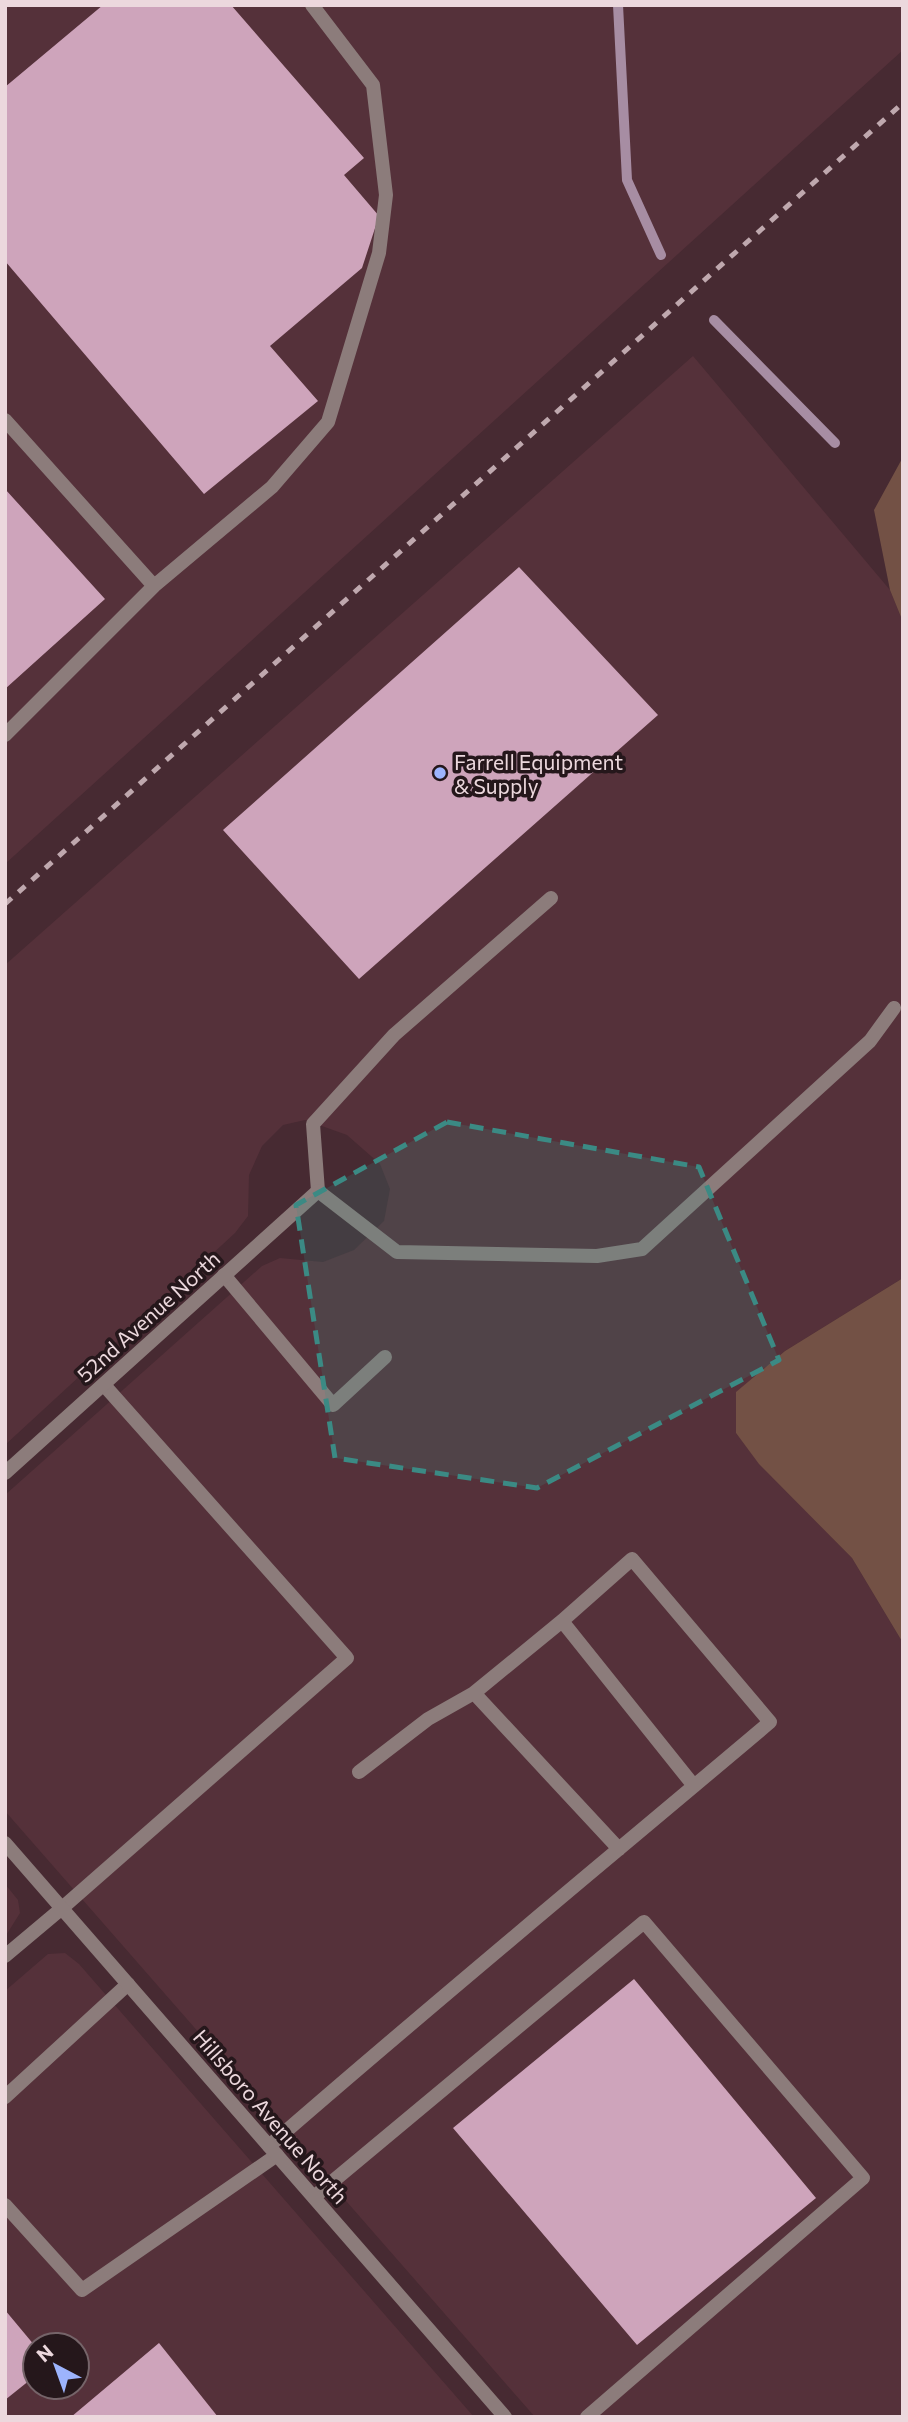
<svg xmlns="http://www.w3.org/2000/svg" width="908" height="2422" viewBox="0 0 908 2422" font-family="Commissioner,sans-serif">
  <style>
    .built { fill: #55313a; fill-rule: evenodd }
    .green { fill: #735145 }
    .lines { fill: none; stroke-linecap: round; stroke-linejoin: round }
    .stream { stroke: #a78da3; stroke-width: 10 }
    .building { fill: #cea4bb }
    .service { stroke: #8c7c7b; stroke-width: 14 }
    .minor { stroke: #8c7c7b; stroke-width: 14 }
    .rail { stroke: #bfa8ae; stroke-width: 5; stroke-dasharray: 9 9; stroke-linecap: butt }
    .marked { fill: #3b8a84; fill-opacity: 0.2; stroke: #3b8a84; stroke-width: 5; stroke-dasharray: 14 9; stroke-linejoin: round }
    .poi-dot { fill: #9db4fd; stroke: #25171b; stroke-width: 2.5 }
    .labels { text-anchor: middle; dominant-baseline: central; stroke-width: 7; stroke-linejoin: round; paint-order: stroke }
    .poi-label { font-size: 21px; fill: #ecd8dd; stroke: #25171b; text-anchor: start }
    .street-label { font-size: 21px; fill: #ecd8dd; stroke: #25171b }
  </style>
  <rect width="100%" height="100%" fill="#472a32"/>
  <!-- built -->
  <path class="built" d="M5 5H903V50L5 864Z
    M693 356 890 590 903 622V1278L785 1351 737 1392 736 1433 760 1464 852 1558 903 1643V2417H535L5 1811V1495L262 1266 280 1258 323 1262 354 1250 384 1221 390 1189 380 1164 347 1135 305 1120 283 1125 262 1146 249 1175 248 1216 235 1233 5 1445V965Z
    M5 1884 18 1900 20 1913 5 1937Z
    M65 1953 79 1964 474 2417H5V1991L48 1954ZM35 2345H77V2387H35Z"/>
  <!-- green -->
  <path class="green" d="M903 457V622L890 590 874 510Z
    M903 1278V1643L852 1558 759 1464 736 1433V1392L785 1351Z"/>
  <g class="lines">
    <!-- stream -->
    <path class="stream" d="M618 5 627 180 661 255
      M714 320 835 443"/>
  </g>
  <!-- building -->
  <path class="building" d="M103 5H231L364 158 344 175 379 216 362 268 270 346 318 401 204 494 5 261V87Z
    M5 489 105 599 5 689Z
    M519 567 658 715 359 979 223 830Z
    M634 1979 816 2198 637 2345 453 2128Z
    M5 2310 35 2346V2376L5 2400Z
    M159 2343 218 2417H71Z"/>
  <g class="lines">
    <!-- service -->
    <path class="service" d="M5 420 154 586 5 735
      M154 586 272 487 328 422 379 253 386 195 373 85 312 5
      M551 898 394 1035 313 1124 318 1191 397 1252 597 1256 642 1249 870 1041 894 1008
      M224 1275 333 1405 385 1357
      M562 1621 694 1786
      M359 1772 428 1719 474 1693
      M61 1909 347 1658 104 1385
      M5 2097 128 1984
      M269 2146C434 2002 603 1863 770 1722L632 1559 562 1621 474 1693 619 1849
      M314 2197 644 1922 863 2178 587 2417
      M5 2205 82 2290 277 2155"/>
    <!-- minor -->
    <path class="minor" d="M5 1473 318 1191
      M5 1843 505 2417
      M5 1956 61 1909"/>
    <!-- rail -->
    <path class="rail" d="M5 904 903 103"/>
  </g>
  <!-- marked area -->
  <path class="marked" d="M447 1122 699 1167 779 1360 537 1488 335 1458 296 1205Z"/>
  <!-- markers -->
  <circle class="poi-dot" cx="440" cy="773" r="7"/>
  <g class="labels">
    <!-- poi labels -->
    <g class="poi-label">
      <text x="454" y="761">Farrell Equipment<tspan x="454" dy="24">&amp; Supply</tspan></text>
    </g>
    <!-- street labels -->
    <g class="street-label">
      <text transform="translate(148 1316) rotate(-42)">52nd Avenue North</text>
      <text transform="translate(271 2116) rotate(49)">Hillsboro Avenue North</text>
    </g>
  </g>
  <!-- border -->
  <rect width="908" height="2422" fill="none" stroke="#ecd8dd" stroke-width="14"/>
  <!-- north arrow -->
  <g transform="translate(56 2366) rotate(319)"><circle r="33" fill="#25171b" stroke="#756469" stroke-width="2"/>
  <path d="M0-5L12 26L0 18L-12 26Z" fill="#9db4fd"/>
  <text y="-10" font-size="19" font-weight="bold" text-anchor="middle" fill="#ecd8dd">N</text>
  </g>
</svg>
